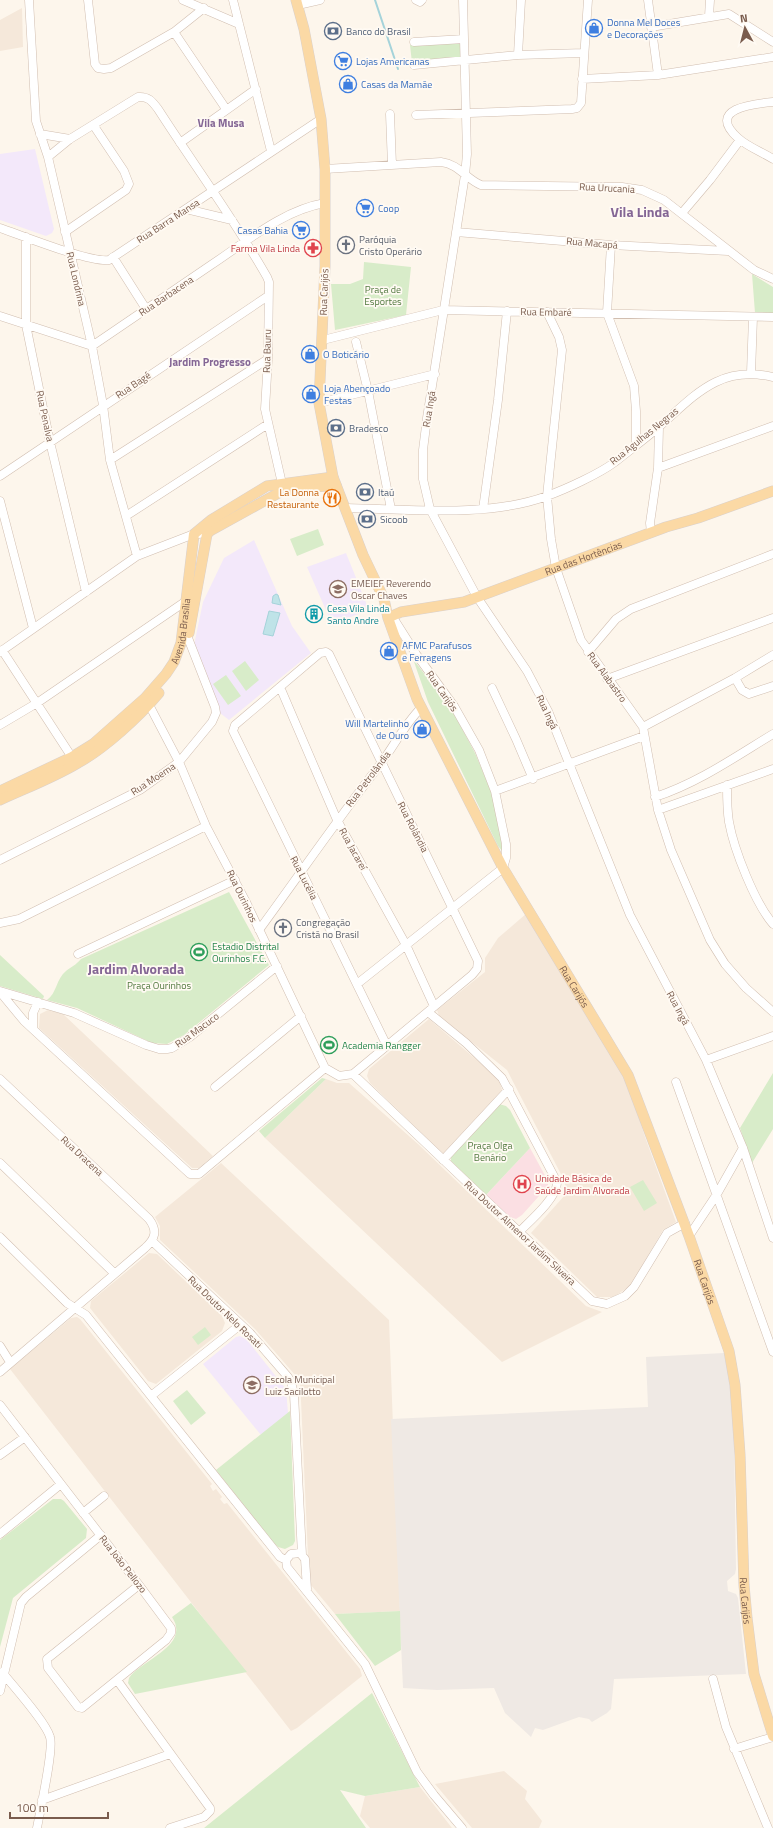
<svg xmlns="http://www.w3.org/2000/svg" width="773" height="1828" viewBox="0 0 773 1828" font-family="'Titillium Web',sans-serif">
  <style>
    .residential { fill: #f5e8da }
    .industrial { fill: #efe9e4 }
    .education { fill: #f3e8fa }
    .medical { fill: #fbdfe3 }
    .green { fill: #d8ecc9 }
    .water { fill: #bfe3e8; stroke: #a5d3da }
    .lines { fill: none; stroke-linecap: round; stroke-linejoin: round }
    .stream { stroke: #a5d3da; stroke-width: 2 }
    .minor-casing { stroke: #d1beb0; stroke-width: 9 }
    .major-casing { stroke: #dad1cd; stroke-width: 11 }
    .minor { stroke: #fff; stroke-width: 8 }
    .major { stroke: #fbd9a5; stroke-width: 10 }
    .labels { text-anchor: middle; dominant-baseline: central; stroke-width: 3.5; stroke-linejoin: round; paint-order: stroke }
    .shop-label { font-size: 10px; fill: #366cbe; stroke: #fffaf3; text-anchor: start }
    .service-label { font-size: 10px; fill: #4e5e75; stroke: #fffaf3; text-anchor: start }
    .street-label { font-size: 10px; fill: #7a5c4d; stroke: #fffaf3 }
    .worship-label { font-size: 10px; fill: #5b616d; stroke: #fffaf3; text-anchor: start }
    .health-label { font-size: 10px; fill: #be3a42; stroke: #fffaf3; text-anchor: end }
    .park-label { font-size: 10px; fill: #537a41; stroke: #fffaf3 }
    .food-label { font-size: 10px; fill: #c56008; stroke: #fffaf3; text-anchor: end }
    .education-label { font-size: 10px; fill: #785e54; stroke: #fffaf3; text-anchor: start }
    .culture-label { font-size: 10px; fill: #0d838f; stroke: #fffaf3; text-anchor: start }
    .leisure-label { font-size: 10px; fill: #27864d; stroke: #fffaf3; text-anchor: start }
    .neighbourhood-label { font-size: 11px; font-weight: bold; fill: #846695; stroke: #fffaf3 }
    .district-label { font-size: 14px; font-weight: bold; fill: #846695; stroke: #fffaf3 }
  </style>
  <rect width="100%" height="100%" fill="#fdf6ec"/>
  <!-- residential -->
  <path class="residential" d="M22 8 23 47 0 51V20Z
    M527 913 626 1078 645 1137 676 1222 663 1230 631 1285 614 1297H597L531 1233 565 1195V1182L507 1070 439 1016 437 1010 485 972V958L498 938Z
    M48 1010 63 1014 213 1156 199 1168H192L39 1028 40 1014Z
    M429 1019 499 1079 502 1090 443 1154 370 1083 367 1076 369 1069Z
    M326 1079 337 1083H349L418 1144 586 1306 602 1312 502 1362 265 1138Z
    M221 1163 389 1320 400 1611 335 1614 311 1585 309 1579 300 1378 298 1375 296 1376 255 1329 160 1240V1226L155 1217Z
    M149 1253 157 1254 222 1316 225 1323 222 1331 156 1384 148 1381 90 1308 91 1301Z
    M77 1317 80 1319 212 1484 210 1486 213 1491 216 1489 222 1497 220 1499 224 1504 227 1503 360 1669 362 1676 297 1728 291 1731 10 1369 71 1318Z
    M504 1771 527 1791 525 1799 542 1821 539 1828H472L435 1784Z
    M420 1787 452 1828H370L360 1816 365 1796Z"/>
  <!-- industrial -->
  <path class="industrial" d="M724 1353 730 1383 734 1437 736 1569 735 1574 727 1581 728 1591 736 1594 738 1598 746 1674 614 1679 611 1709 607 1713 592 1722 589 1719 579 1717 543 1730 535 1728 531 1737 505 1713 494 1688 437 1690 403 1688 391 1419 648 1407 646 1357Z"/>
  <!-- education -->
  <path class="education" d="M35 149 54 229 52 233 46 236 0 220V154Z
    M254 540 292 626 311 653 229 720 220 713 194 645 203 602 224 558Z
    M346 553 369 610 332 624 307 567Z
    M240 1336 247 1340 286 1389 288 1413 261 1435 203 1364 236 1337Z"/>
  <!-- medical -->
  <path class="medical" d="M530 1148 548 1181V1186L522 1215 516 1219 510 1217 486 1195Z"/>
  <!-- green -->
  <path class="green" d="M460 43V58L412 63 410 45Z
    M364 262 411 267 406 315 335 330 331 284H350L363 279Z
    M752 274 773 287V314L755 313Z
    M318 529 324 545 297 556 290 539Z
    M413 659 452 710 475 753 493 796 503 852 498 846 428 702Z
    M245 661 259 680 246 691 232 671Z
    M226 675 241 696 228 705 213 684Z
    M229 892 269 965 184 1035 167 1044 152 1043 77 1008 47 1000C57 993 56 979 66 971 71 967 76 965 81 959Z
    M0 955 44 996 43 999 0 986Z
    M773 1073V1129L752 1163 740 1128Z
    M322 1078 326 1079 265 1138 259 1131Z
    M499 1104 506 1106 510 1110 530 1148 486 1195 451 1161V1153Z
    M643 1180 657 1203 644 1211 630 1187Z
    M205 1327 211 1335 198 1345 192 1337Z
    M187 1390 206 1413 191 1425 173 1401Z
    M290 1411 295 1541 293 1545 285 1549 278 1547 274 1543 216 1470Z
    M53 1499H61L64 1501 87 1529 86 1538 13 1598 0 1647V1540Z
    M191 1603 247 1672 135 1694 128 1683 129 1678C142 1659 191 1646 172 1617Z
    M400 1611 401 1650 375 1666 335 1614Z
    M372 1693 420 1787 365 1796 340 1790 366 1828H204Z"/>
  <!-- water -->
  <path class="water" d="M276 594 278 595 281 605 272 603 273 596Z
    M269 611 280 613 273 636 263 634Z"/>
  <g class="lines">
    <!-- stream -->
    <path class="stream" d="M375 0 398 69"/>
    <!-- minor casing -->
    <g class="minor-casing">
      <path id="minor" d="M29 0 36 121 48 157 92 346 103 405 110 460 137 556
        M88 0 95 64 98 68 104 69 111 68 174 32 204 8
        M183 0 239 24
        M233 0 271 151
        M416 0 420 2 422 0
        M463 0 467 154 465 175 427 418 423 450V479L430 509 477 597 527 671 548 711 630 915 706 1060 743 1148 773 1238
        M648 0 658 75
        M298 5 320 0
        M709 16 710 0
        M651 27 729 14 773 42
        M174 32 226 109
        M414 42 464 39
        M518 55 521 0
        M414 65 518 55 584 53
        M582 79 658 75 773 57
        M773 102C752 104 706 109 738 138 748 147 762 152 773 159
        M390 114 392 165
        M416 115 572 109 577 108 581 103 588 0
        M40 134 70 139
        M180 143 256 89
        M48 157 70 139 138 97C148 96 152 101 158 109 194 165 234 219 267 277L269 282 268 359 265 409 283 488
        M325 169 441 162C459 164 466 179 481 185L622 187 642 190 664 200 754 270 773 279
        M186 209 232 220
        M682 213 710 180 740 140
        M0 228C21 235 90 263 109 260L321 119
        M65 232 126 190 129 184 124 171 94 126
        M456 232 611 245 728 251
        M26 237V325L50 442 86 592
        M611 245 607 313 634 386 636 411V445
        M113 257 146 309
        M547 312 559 337 562 350 547 496 551 539 556 568 581 640 643 727 658 810 671 850 710 940 725 964 746 988 773 1012
        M0 316 92 346C131 319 171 292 211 265 246 242 283 210 325 203
        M323 340 443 310 773 317
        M356 342 368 391 391 509
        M751 373 753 317
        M319 403 435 374
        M110 460 268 359
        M658 468 773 426
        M0 476 268 296
        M0 501 33 628
        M346 508C409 509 488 518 547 496 566 489 599 474 615 462 630 450 646 438 660 426 696 394 720 365 773 377
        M483 509 498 400 507 311
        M126 516 268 424
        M651 533 650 523 658 468 659 427
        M2 650 75 762
        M0 652 137 556 194 534H199
        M588 652 616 619 631 609 773 554
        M735 678 742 690 749 694 773 686
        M607 679 773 618
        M280 687 337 820 406 945 434 1006
        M492 688 516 739 533 779
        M146 699 179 762 206 826 246 902 325 1068 339 1076 353 1074 472 975 477 969 478 961 329 654 326 652 320 653 235 725 233 731 387 1046
        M0 725 37 703 189 599
        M643 727 735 678 773 655
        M727 785C727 797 727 810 729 822 734 850 755 903 773 924
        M495 791 644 736
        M655 797C698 783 735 757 773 734
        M658 810 773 769
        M0 860 140 790 179 762 212 722 216 713 215 707 188 638
        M0 923 19 919 206 826
        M259 930C300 874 339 817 382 762 395 744 405 724 421 708
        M78 954 235 880
        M357 984 503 868 506 858V844L495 791 479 750 454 706 416 654 392 616 388 618
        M0 991 74 1013 146 1045 159 1049H167L172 1048 190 1037 277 966
        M0 992 24 1021 190 1174H199L325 1068
        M428 1012 466 1043 502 1078 557 1182C558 1197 530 1221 519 1232
        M33 1029V1013L38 1002
        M706 1060 773 1036
        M353 1074 592 1301 607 1304 625 1296 634 1287 667 1233 685 1223
        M0 1079 149 1219C158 1231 155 1239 145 1248L0 1372
        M676 1082 773 1352
        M215 1087 301 1016
        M443 1160 509 1089
        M0 1163 114 1273
        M689 1236 717 1194 743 1148
        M0 1237 67 1303 86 1315 280 1557 286 1560
        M152 1241 250 1333 288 1377 291 1382 294 1394 302 1555
        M0 1346 10 1362
        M151 1396 240 1325
        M0 1405 139 1585 171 1628V1633L166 1640 82 1708 78 1707 48 1668 47 1659 139 1585
        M0 1455 25 1437
        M83 1513 104 1496
        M0 1534 61 1484
        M307 1589 305 1559 300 1553 291 1554 286 1560 287 1567 365 1664 417 1772 434 1795 462 1828
        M2 1672C13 1686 46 1722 50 1737 54 1749 40 1811 37 1828
        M713 1679 726 1727 768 1828
        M117 1680 210 1808V1811L204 1817 170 1828
        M0 1691 21 1603 26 1597 101 1535
        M734 1749 773 1737
        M42 1800 170 1754"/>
    </g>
    <!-- major casing -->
    <g class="major-casing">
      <g id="major">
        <path id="s1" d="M296 0 304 29 321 119 325 169V266L319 403 333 477 363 555 384 599 388 618 417 699 503 868 628 1075 689 1236 729 1351 735 1385 740 1455 744 1585 747 1618 754 1674 773 1736"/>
        <path id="s2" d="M392 616 401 612 464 602 666 527 698 518 773 491"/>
        <path d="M189 633 207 534 210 531 284 490 336 485"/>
        <path id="s3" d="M0 791 72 757 93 744 145 698 166 674 174 662 181 643 194 534 211 520 267 486 333 477"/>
        <path d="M0 800C26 788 53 778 78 763 105 748 139 717 159 693"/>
      </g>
    </g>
    <!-- minor -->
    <use href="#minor" class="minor"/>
    <!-- major -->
    <use href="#major" class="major"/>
  </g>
  <!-- icons -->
  <defs>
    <g id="shop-ring" transform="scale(0.9)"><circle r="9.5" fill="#fffaf3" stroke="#3f7fe0" stroke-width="1.5"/><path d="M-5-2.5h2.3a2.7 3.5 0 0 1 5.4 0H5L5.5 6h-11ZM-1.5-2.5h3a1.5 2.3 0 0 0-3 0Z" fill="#3f7fe0"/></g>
    <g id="bank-ring" transform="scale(0.9)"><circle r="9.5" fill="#fffaf3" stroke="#5c6f8a" stroke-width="1.5"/><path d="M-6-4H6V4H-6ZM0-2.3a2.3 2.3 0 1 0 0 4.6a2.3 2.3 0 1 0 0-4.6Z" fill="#5c6f8a"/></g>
    <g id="supermarket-ring" transform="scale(0.9)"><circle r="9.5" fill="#fffaf3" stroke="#3f7fe0" stroke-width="1.5"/><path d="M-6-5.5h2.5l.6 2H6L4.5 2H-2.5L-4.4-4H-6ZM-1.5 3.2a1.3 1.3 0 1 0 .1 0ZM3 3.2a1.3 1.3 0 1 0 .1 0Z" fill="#3f7fe0"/></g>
    <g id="church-ring" transform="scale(0.9)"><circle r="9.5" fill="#fffaf3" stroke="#6b7280" stroke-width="1.5"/><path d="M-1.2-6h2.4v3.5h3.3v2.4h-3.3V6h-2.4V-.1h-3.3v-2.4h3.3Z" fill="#6b7280"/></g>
    <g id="pharmacy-ring" transform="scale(0.9)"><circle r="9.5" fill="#fffaf3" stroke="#e0444e" stroke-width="1.5"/><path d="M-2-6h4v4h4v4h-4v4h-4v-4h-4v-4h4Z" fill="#e0444e"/></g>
    <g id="restaurant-ring" transform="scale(0.9)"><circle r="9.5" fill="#fffaf3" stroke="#e8710a" stroke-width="1.5"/><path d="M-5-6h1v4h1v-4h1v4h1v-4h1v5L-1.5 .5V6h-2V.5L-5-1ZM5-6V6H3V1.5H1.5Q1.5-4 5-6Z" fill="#e8710a"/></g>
    <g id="school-ring" transform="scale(0.9)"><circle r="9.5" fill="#fffaf3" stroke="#8d6e63" stroke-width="1.5"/><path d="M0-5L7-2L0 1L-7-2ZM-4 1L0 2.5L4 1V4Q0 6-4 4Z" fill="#8d6e63"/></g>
    <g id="building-ring" transform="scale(0.9)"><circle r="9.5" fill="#fffaf3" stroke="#0f9aa8" stroke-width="1.5"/><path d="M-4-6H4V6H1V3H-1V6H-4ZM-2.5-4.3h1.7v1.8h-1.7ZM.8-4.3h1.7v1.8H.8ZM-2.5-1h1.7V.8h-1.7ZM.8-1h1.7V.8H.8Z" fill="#0f9aa8"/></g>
    <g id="stadium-ring" transform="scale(0.9)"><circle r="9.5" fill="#fffaf3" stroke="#2e9e5b" stroke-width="1.5"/><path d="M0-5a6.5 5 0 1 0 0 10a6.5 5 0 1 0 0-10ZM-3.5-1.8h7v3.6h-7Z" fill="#2e9e5b"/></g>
    <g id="hospital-ring" transform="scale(0.9)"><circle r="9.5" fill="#fffaf3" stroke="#e0444e" stroke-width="1.5"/><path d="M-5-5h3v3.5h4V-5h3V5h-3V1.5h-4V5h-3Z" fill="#e0444e"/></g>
  </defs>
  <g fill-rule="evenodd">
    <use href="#shop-ring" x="594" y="28"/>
    <use href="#bank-ring" x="333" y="31"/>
    <use href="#supermarket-ring" x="343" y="61"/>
    <use href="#shop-ring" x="348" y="84"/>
    <use href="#supermarket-ring" x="365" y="208"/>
    <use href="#supermarket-ring" x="301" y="230"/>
    <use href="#church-ring" x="346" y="245"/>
    <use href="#pharmacy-ring" x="313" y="248"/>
    <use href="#shop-ring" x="310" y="354"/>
    <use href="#shop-ring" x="311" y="394"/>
    <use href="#bank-ring" x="336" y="428"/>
    <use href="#bank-ring" x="365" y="492"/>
    <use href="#restaurant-ring" x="332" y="498"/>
    <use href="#bank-ring" x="367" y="519"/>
    <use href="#school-ring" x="338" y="589"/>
    <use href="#building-ring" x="314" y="614"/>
    <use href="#shop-ring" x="389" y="651"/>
    <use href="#shop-ring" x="422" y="729"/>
    <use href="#church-ring" x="283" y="928"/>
    <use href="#stadium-ring" x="199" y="952"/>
    <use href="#stadium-ring" x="329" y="1045"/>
    <use href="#hospital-ring" x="522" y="1184"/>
    <use href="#school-ring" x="252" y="1385"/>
  </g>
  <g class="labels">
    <!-- shop labels -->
    <g class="shop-label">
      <text x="607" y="22">Donna Mel Doces<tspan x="607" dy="12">e Decorações</tspan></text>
      <text x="356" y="61">Lojas Americanas</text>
      <text x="361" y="84">Casas da Mamãe</text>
      <text x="378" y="208">Coop</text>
      <text x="288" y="230" text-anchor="end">Casas Bahia</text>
      <text x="323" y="354">O Boticário</text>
      <text x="324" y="388">Loja Abençoado<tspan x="324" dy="12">Festas</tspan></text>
      <text x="402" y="645">AFMC Parafusos<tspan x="402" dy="12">e Ferragens</tspan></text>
      <text x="409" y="723" text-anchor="end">Will Martelinho<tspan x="409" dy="12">de Ouro</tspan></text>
    </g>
    <!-- service labels -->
    <g class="service-label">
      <text x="346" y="31">Banco do Brasil</text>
      <text x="349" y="428">Bradesco</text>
      <text x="378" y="492">Itaú</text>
      <text x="380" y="519">Sicoob</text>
    </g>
    <!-- street labels -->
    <g class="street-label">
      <text transform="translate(607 188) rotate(3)">Rua Urucania</text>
      <text transform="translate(168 221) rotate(-33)">Rua Barra Mansa</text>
      <text transform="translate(592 243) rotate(5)">Rua Macapá</text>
      <text transform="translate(76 279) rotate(77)">Rua Londrina</text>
      <text transform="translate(324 292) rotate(-88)">Rua Carijós</text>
      <text transform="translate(166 296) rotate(-34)">Rua Barbacena</text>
      <text transform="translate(546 312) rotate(1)">Rua Embaré</text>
      <text transform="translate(267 351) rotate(-89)">Rua Bauru</text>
      <text transform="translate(133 385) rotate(-34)">Rua Bagé</text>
      <text transform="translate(429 409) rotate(-81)">Rua Ingá</text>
      <text transform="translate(45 416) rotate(78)">Rua Penalva</text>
      <text transform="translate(644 436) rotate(-39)">Rua Agulhas Negras</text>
      <text stroke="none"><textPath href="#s2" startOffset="201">Rua das Hortências</textPath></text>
      <text stroke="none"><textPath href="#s3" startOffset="252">Avenida Brasília</textPath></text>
      <text transform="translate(607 677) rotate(54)">Rua Alabastro</text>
      <text transform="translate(442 691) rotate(55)">Rua Carijós</text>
      <text transform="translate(547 712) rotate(65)">Rua Ingá</text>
      <text transform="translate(153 779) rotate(-33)">Rua Moema</text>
      <text transform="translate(368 779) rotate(-53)">Rua Petrolândia</text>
      <text transform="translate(413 827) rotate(63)">Rua Rolândia</text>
      <text transform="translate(353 849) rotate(61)">Rua Jacareí</text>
      <text transform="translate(304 878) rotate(63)">Rua Lucélia</text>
      <text transform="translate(242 896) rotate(64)">Rua Ourinhos</text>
      <text stroke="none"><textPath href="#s1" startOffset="1047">Rua Carijós</textPath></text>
      <text transform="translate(678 1008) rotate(62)">Rua Ingá</text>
      <text transform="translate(197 1030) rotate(-36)">Rua Macuco</text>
      <text transform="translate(82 1156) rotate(43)">Rua Dracena</text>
      <text transform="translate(520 1233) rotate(43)">Rua Doutor Almenor Jardim Silveira</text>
      <text stroke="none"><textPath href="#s1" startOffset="1371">Rua Carijós</textPath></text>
      <text transform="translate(225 1312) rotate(44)">Rua Doutor Nelo Rosati</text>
      <text transform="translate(123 1564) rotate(52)">Rua João Pellozo</text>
      <text stroke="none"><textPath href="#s1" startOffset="1695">Rua Carijós</textPath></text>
    </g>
    <!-- worship labels -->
    <g class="worship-label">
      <text x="359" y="239">Paróquia<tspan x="359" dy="12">Cristo Operário</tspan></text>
      <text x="296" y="922">Congregação<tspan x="296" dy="12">Cristã no Brasil</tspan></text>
    </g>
    <!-- health labels -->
    <g class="health-label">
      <text x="300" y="248">Farma Vila Linda</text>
      <text x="535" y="1178" text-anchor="start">Unidade Básica de<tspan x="535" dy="12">Saúde Jardim Alvorada</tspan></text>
    </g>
    <!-- park labels -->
    <g class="park-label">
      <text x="383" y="289">Praça de<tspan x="383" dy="12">Esportes</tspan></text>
      <text x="159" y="985">Praça Ourinhos</text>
      <text x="490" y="1145">Praça Olga<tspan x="490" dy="12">Benário</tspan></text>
    </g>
    <!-- food labels -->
    <g class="food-label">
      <text x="319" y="492">La Donna<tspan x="319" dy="12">Restaurante</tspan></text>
    </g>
    <!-- education labels -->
    <g class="education-label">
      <text x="351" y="583">EMEIEF Reverendo<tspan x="351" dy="12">Oscar Chaves</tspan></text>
      <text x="265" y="1379">Escola Municipal<tspan x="265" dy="12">Luiz Sacilotto</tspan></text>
    </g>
    <!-- culture labels -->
    <g class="culture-label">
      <text x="327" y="608">Cesa Vila Linda<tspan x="327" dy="12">Santo Andre</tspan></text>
    </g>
    <!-- leisure labels -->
    <g class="leisure-label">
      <text x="212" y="946">Estadio Distrital<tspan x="212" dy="12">Ourinhos F.C.</tspan></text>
      <text x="342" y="1045">Academia Rangger</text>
    </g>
    <!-- neighbourhood labels -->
    <g class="neighbourhood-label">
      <text x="221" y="123">Vila Musa</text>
      <text x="210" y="362">Jardim Progresso</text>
    </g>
    <!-- district labels -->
    <g class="district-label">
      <text x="640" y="211">Vila Linda</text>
      <text x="136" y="968">Jardim Alvorada</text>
    </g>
  </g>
  <!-- north arrow -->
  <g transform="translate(745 28) rotate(353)" stroke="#fffaf3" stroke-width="3" paint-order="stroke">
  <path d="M0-3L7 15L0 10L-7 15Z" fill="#7a5c4d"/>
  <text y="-6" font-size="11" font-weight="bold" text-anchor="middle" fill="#7a5c4d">N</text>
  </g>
  <!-- scale -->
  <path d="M10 1812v6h98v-6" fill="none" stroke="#7a5c4d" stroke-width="2"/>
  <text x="16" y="1812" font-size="12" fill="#7a5c4d" stroke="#fffaf3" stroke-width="3" paint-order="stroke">100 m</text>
</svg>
